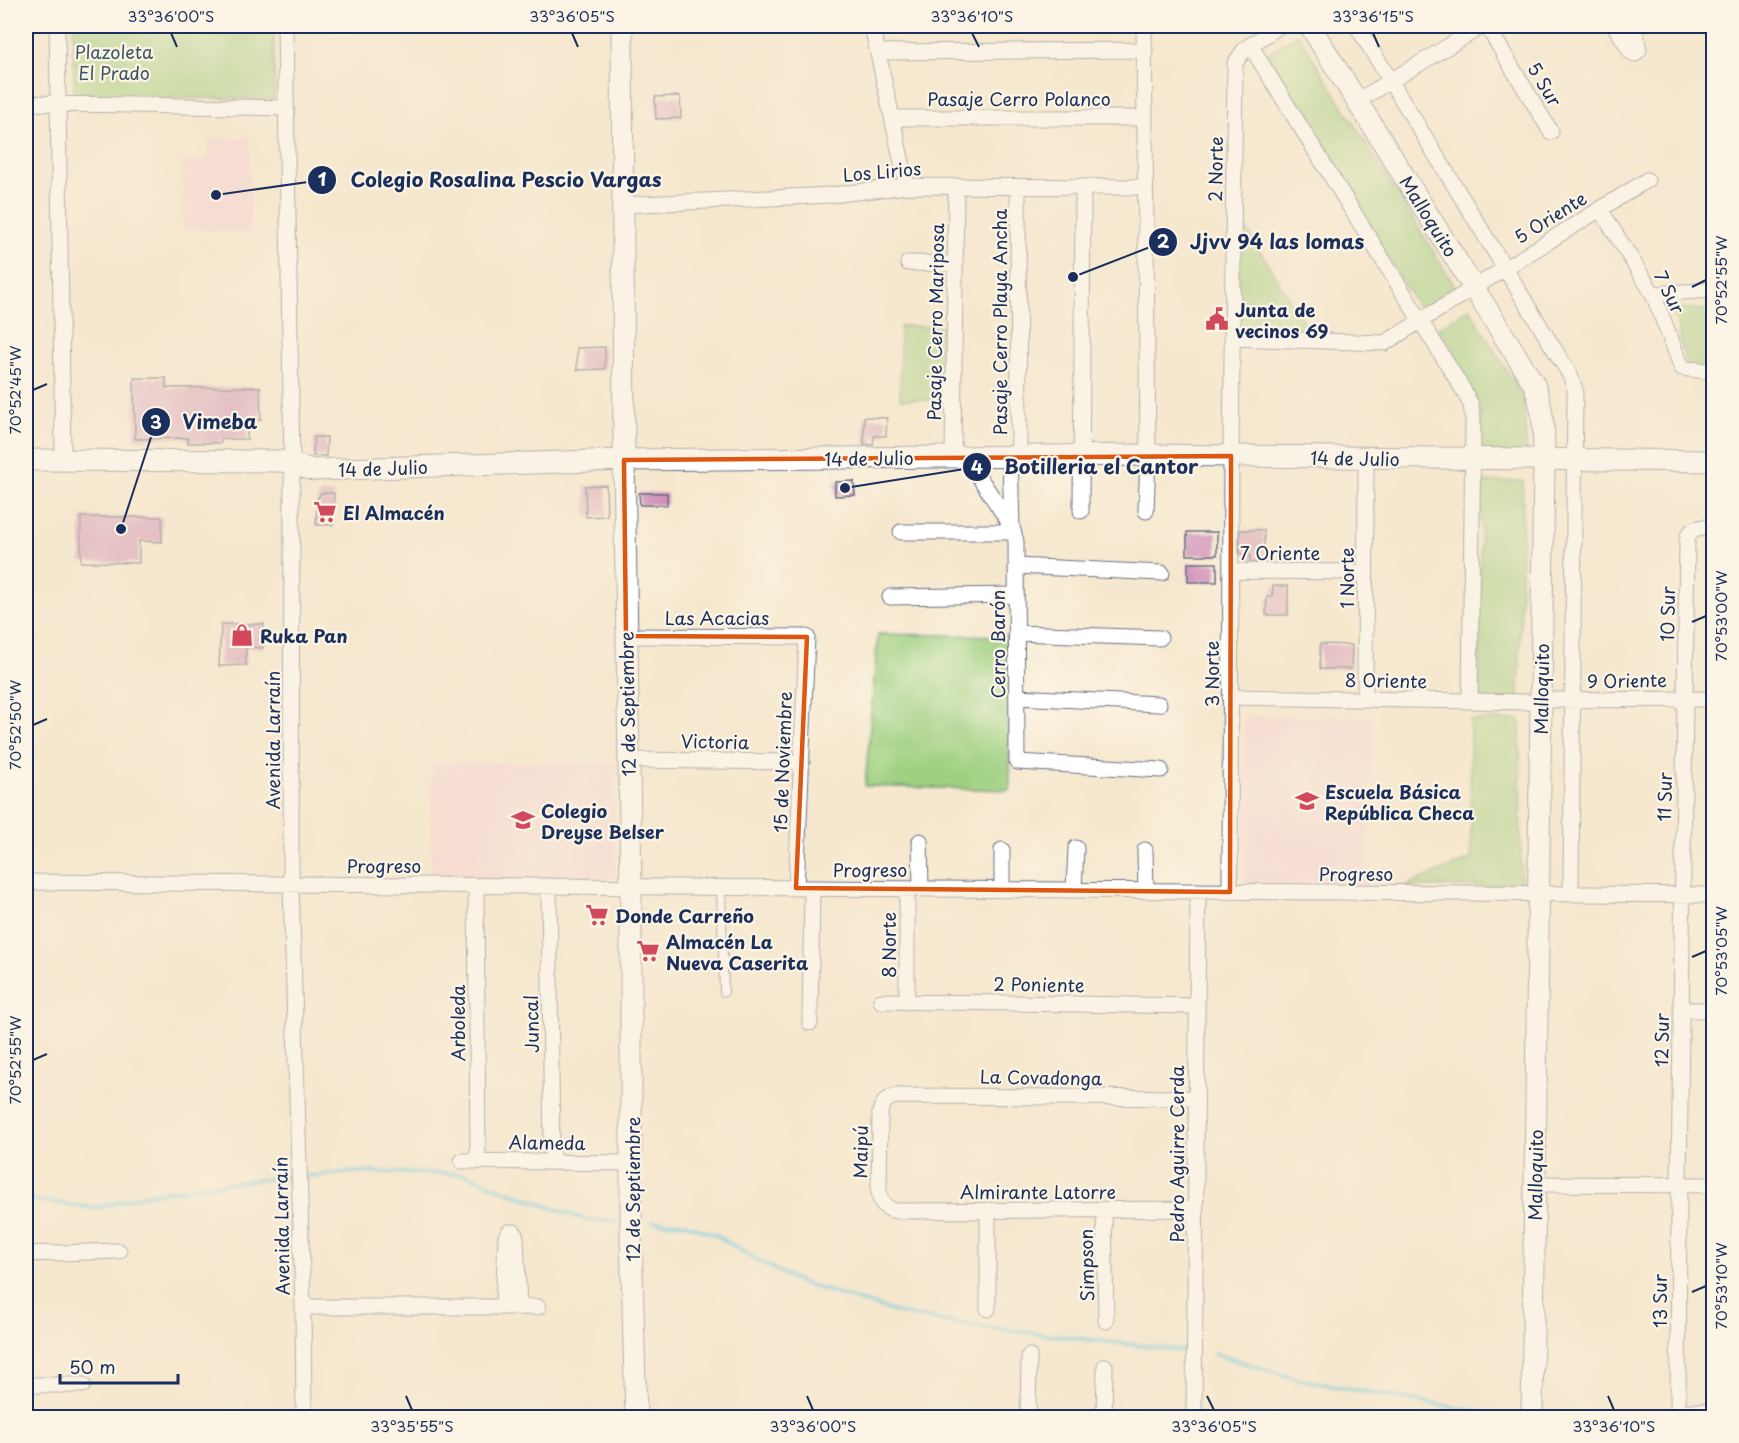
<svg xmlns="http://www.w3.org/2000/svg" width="1739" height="1443" viewBox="0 0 1739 1443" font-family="'Playpen Sans',sans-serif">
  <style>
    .built { fill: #f6cfd6 }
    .green { fill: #9ed080; stroke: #5c806f; stroke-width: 1.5 }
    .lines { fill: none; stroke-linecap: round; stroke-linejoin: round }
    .stream { stroke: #65c6e3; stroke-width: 4.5 }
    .building { fill: #d091ba }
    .lane-casing { stroke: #687085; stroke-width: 10 }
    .street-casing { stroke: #687085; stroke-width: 17 }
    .secondary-casing { stroke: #687085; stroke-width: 23 }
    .lane { stroke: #fff; stroke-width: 8 }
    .street { stroke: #fff; stroke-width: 15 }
    .secondary { stroke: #fff; stroke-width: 21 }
    .marked { fill: none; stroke: #de5710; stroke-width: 4.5; stroke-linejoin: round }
    .ticks { fill: none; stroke: #1b2f5e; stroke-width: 2 }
    .labels { text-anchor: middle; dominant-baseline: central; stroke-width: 4.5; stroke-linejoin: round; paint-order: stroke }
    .park-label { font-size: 18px; fill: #3c5766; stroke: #fcf5e5 }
    .street-label { font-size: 18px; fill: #1b2f5e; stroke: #fcf5e5 }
    .poi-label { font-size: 18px; font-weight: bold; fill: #1b2f5e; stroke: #fcf5e5; text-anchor: start }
    .leader { fill: none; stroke: #1b2f5e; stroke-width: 2 }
    .callout-dot { fill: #1b2f5e; stroke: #fcf5e5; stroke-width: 2 }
    .mark-label { font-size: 18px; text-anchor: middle; font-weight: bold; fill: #fff }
    .callout-label { font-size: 20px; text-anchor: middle; font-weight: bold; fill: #1b2f5e; stroke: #fcf5e5; stroke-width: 4.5; stroke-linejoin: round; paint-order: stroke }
    .neatline { fill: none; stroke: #1b2f5e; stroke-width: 2 }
    .ticks-label { font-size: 15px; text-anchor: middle; fill: #1b2f5e }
  </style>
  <rect width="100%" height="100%" fill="#fcf5e5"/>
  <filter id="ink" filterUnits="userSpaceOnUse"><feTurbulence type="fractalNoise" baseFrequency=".0167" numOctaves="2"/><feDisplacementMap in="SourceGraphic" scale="12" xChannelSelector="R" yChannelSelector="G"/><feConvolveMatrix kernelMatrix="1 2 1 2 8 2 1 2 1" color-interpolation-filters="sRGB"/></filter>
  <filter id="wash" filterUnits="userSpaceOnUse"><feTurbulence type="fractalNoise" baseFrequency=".008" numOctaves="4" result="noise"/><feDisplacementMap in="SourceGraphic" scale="24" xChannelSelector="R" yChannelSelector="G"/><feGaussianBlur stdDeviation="1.35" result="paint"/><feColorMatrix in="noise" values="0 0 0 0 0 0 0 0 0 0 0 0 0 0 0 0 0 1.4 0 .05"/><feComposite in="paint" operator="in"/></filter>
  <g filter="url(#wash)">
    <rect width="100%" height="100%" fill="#f6e8ce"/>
    <!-- built -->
    <path class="built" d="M250 137V233L182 229V161L207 160 208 139Z
      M1372 716 1368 885 1244 884V717Z
      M431 762 616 763 615 879 431 878Z"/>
    <!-- green -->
    <path class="green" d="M73 26H274V99L74 97Z
      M1298 34 1457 290 1422 313 1261 58Z
      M1240 218 1309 332 1236 329Z
      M1469 308 1523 398 1527 455 1483 456 1480 412 1433 332Z
      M1673 308 1713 310V367L1686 365Z
      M900 326 944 327 943 400 900 399Z
      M1523 481 1519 701 1479 699 1481 482Z
      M878 634 1008 636 1010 790 865 786Z
      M1470 720H1520L1521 886 1402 887 1471 859Z"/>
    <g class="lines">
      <!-- stream -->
      <path class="stream" d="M26 1197 35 1200 95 1208 153 1193 255 1180 360 1172 466 1174 501 1189 586 1220 617 1221
        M654 1222 684 1223 716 1235 753 1258 799 1282 898 1313 965 1325 1187 1351
        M1215 1354 1301 1380 1507 1417"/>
    </g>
    <g id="blocks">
      <!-- building -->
      <path class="building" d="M680 96 681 118 656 119 655 97Z
        M605 347V369L577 370V348Z
        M134 378H166V388L260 387 261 420H247V439H221V443H188V438L135 439Z
        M864 417 887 418 886 436H874L873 445 864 444Z
        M314 437H327L326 456H313Z
        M854 481 855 495 835 496V482Z
        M606 485 607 516 586 517 585 486Z
        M321 493H334L333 525H316L317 499Z
        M639 493H667V505H640Z
        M81 517H162V542L139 541V563L81 562Z
        M1240 530H1264V563H1250V554H1240Z
        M1187 532H1217V555H1187Z
        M1188 563H1217V582H1188Z
        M1273 586H1288V615H1266L1267 597H1272Z
        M221 624H264L263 648 246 647V665L219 666Z
        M1320 644 1352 645 1351 669H1320Z"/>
    </g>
  </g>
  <g filter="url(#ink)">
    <use href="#blocks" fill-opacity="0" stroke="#687085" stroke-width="1.5"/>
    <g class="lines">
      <!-- lane casing -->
      <g class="lane-casing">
        <path id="lane" d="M721 888 724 992"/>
      </g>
      <!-- street casing -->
      <g class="street-casing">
        <path id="street" d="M57 26 63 460
          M285 26 292 464 291 884 303 1307 304 1418
          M872 26 907 186
          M1144 26 1148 455 1146 511
          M1357 26 1570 375 1575 389 1571 894
          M1487 26 1551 132
          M1615 26 1631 52 1635 54 1639 50 1634 26
          M1250 45 1464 391 1471 405 1473 420 1470 701
          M878 52 1145 50
          M1357 101 1482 26
          M26 103 286 108
          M892 118H1145
          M1018 187 1019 456
          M622 205 831 195 907 186 1145 187
          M1600 209 1653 294 1682 368 1714 372
          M908 263 955 264
          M1653 294 1714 290
          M1232 338 1385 343 1647 180
          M953 457 956 187
          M966 457 1012 527
          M1010 457 1012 527 1016 541 1017 762 1161 770
          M1081 511 1083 187
          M901 532H1013
          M1016 566 1162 573
          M1231 571 1366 572
          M890 597 1016 595
          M1016 633 1160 638
          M626 636 807 637 796 888
          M1017 697 1159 704
          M1230 697 1529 702 1551 700 1714 699
          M1365 699 1366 458
          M628 760 802 762
          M920 841 921 889
          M1145 850 1146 891
          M26 882 1714 895
          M476 886 478 1161
          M549 886 552 1162
          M1002 890V850
          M1074 890 1076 848
          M1230 892 1231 456 1235 63 1245 49 1279 26
          M881 1001 1197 1006
          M907 1002V889
          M1681 1010H1714
          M810 1023 812 888
          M462 1161 632 1163
          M1535 1184 1714 1185
          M1195 1209 896 1211C886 1209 880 1203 879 1192L880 1113C882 1103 886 1099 895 1096L1196 1098
          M988 1210V1309
          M1104 1210 1106 1321
          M26 1254 119 1251
          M303 1307H538
          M503 1307 506 1236 509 1232H514L516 1237 519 1308
          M26 1385H83
          M1678 1411H1714
          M1028 1418 1029 1356
          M1104 1418 1105 1366
          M1194 1418 1198 891
          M1678 1418 1679 1185 1687 540C1690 526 1701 527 1714 527"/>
      </g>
      <!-- secondary casing -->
      <g class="secondary-casing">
        <path id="secondary" d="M622 26 624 460 631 887V1236L636 1418
          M1310 26 1534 384C1544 411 1544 431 1544 459L1532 1418
          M26 460 282 461 313 470 624 460 1148 455 1714 461"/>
      </g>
      <!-- lane -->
      <use href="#lane" class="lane"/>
      <!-- street -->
      <use href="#street" class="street"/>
      <!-- secondary -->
      <use href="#secondary" class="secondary"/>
    </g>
  </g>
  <!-- marked area -->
  <path d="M0 0H1739V1443H0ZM1231 456 1230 892 796 888 807 637 626 636 624 460Z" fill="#f6e8ce" fill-opacity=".55" fill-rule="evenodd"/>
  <path class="marked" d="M1231 456 1230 892 796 888 807 637 626 636 624 460Z"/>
  <!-- ticks -->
  <path class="ticks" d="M171 33 177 47M572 33 578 47M972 33 979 47M1373 33 1379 47M1692 287 1706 280M33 390 47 384M1692 622 1706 616M33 725 47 719M1692 957 1706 951M33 1060 47 1054M1692 1292 1706 1286M406 1396 412 1410M807 1396 813 1410M1207 1396 1214 1410M1608 1396 1614 1410"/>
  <!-- icons -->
  <defs>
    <g id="civic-bare" transform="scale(1.8)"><path d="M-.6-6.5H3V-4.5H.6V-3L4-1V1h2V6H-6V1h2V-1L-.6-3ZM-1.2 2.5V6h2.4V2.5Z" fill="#d1495b" stroke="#fcf5e5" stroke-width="2.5" paint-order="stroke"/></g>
    <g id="supermarket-bare" transform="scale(1.8)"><path d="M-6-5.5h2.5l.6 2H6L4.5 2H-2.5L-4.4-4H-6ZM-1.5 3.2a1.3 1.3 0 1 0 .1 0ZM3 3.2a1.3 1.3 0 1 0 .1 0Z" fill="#d1495b" stroke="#fcf5e5" stroke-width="2.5" paint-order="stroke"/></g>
    <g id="shop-bare" transform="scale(1.8)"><path d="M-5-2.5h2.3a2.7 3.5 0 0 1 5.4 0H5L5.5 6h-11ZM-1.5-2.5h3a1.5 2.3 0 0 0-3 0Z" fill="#d1495b" stroke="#fcf5e5" stroke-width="2.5" paint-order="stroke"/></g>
    <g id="school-bare" transform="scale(1.8)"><path d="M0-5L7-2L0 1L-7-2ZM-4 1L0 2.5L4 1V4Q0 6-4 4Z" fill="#d1495b" stroke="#fcf5e5" stroke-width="2.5" paint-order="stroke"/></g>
  </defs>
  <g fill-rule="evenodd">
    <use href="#civic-bare" x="1217" y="319"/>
    <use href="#supermarket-bare" x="325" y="512"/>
    <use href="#shop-bare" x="242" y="635"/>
    <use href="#school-bare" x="1307" y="801"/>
    <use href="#school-bare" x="523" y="820"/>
    <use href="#supermarket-bare" x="597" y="915"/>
    <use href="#supermarket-bare" x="648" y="951"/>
  </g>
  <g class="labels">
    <!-- park labels -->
    <g class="park-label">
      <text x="114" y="51">Plazoleta<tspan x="114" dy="21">El Prado</tspan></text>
    </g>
    <!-- street labels -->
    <g class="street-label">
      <text transform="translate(1545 84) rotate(59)">5 Sur</text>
      <text x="1019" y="98">Pasaje Cerro Polanco</text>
      <text transform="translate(1215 169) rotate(-89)">2 Norte</text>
      <text transform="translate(882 171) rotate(-5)">Los Lirios</text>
      <text transform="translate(1429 216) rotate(58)">Malloquito</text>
      <text transform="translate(1550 217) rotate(-32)">5 Oriente</text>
      <text transform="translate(1670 292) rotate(64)">7 Sur</text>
      <text transform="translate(935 322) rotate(-89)">Pasaje Cerro Mariposa</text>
      <text transform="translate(999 322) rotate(-90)">Pasaje Cerro Playa Ancha</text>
      <text transform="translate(869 458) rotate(-1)">14 de Julio</text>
      <text transform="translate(1355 458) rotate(1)">14 de Julio</text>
      <text transform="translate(383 468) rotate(-2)">14 de Julio</text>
      <text x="1280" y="552">7 Oriente</text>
      <text transform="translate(1346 578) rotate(-90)">1 Norte</text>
      <text transform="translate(1667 614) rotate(-89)">10 Sur</text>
      <text x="717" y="617">Las Acacias</text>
      <text transform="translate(997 644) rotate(-90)">Cerro Barón</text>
      <text transform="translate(1211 674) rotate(-90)">3 Norte</text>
      <text transform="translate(1386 680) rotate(1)">8 Oriente</text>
      <text transform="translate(1627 680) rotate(-1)">9 Oriente</text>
      <text transform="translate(1541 689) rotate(-89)">Malloquito</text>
      <text transform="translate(627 704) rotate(-91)">12 de Septiembre</text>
      <text transform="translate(272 740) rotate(-90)">Avenida Larraín</text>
      <text transform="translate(715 741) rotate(1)">Victoria</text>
      <text transform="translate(782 762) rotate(-88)">15 de Noviembre</text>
      <text transform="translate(1664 797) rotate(-89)">11 Sur</text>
      <text x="384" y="865">Progreso</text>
      <text x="870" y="869">Progreso</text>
      <text x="1356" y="873">Progreso</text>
      <text transform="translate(888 945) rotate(-90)">8 Norte</text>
      <text transform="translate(1039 984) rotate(1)">2 Poniente</text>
      <text transform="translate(457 1023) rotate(-90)">Arboleda</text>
      <text transform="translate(531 1024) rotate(-91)">Juncal</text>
      <text transform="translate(1661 1040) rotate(-89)">12 Sur</text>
      <text transform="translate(1041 1077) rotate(1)">La Covadonga</text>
      <text transform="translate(547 1142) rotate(1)">Alameda</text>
      <text transform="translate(860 1152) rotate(-89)">Maipú</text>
      <text transform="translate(1176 1154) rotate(-90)">Pedro Aguirre Cerda</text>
      <text transform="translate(1535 1175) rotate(-89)">Malloquito</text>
      <text transform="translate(632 1189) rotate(-90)">12 de Septiembre</text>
      <text x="1038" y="1191">Almirante Latorre</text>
      <text transform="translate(281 1226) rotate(-91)">Avenida Larraín</text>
      <text transform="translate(1086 1265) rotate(-91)">Simpson</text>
      <text transform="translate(1659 1301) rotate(-90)">13 Sur</text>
    </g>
    <!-- poi labels -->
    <g class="poi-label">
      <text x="1235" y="309">Junta de<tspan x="1235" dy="21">vecinos 69</tspan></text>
      <text x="343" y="512">El Almacén</text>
      <text x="260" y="635">Ruka Pan</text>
      <text x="1325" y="791">Escuela Básica<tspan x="1325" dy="21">República Checa</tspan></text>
      <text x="541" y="810">Colegio<tspan x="541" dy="21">Dreyse Belser</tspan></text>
      <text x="615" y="915">Donde Carreño</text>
      <text x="666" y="941">Almacén La<tspan x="666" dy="21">Nueva Caserita</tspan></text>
    </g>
  </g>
  <!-- callouts -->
  <path class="leader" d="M216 195L322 180M1073 277L1163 242M121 529L156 422M845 488L977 467"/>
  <g class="callout-dot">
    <circle cx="216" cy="195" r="6"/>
    <circle cx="1073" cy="277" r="6"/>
    <circle cx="121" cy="529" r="6"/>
    <circle cx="845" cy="488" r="6"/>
    <circle cx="322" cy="180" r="15"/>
    <circle cx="1163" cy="242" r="15"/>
    <circle cx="156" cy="422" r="15"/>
    <circle cx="977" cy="467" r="15"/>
  </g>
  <g class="mark-label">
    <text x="322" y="186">1</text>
    <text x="1163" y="248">2</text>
    <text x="156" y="429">3</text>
    <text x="977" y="474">4</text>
  </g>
  <g class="callout-label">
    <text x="506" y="187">Colegio Rosalina Pescio Vargas</text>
    <text x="1277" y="249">Jjvv 94 las lomas</text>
    <text x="220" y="429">Vimeba</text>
    <text x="1101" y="474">Botilleria el Cantor</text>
  </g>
  <!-- margin -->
  <rect width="1739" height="1443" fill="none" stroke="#fcf5e5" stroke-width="66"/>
  <!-- scale -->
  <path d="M60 1374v9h118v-9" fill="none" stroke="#1b2f5e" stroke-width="3"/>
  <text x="69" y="1374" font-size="18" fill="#1b2f5e" stroke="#fcf5e5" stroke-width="4.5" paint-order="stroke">50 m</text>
  <rect x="33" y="33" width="1673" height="1377" class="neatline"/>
  <g class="ticks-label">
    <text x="171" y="22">33°36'00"S</text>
    <text x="572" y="22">33°36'05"S</text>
    <text x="972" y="22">33°36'10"S</text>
    <text x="1373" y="22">33°36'15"S</text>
    <text transform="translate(1722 280) rotate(-90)" y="5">70°52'55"W</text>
    <text transform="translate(16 390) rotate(-90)" y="5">70°52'45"W</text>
    <text transform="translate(1722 616) rotate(-90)" y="5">70°53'00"W</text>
    <text transform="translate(16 725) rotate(-90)" y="5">70°52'50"W</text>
    <text transform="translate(1722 951) rotate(-90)" y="5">70°53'05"W</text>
    <text transform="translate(16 1060) rotate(-90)" y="5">70°52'55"W</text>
    <text transform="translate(1722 1286) rotate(-90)" y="5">70°53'10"W</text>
    <text x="412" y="1432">33°35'55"S</text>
    <text x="813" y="1432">33°36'00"S</text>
    <text x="1214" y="1432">33°36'05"S</text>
    <text x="1614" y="1432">33°36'10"S</text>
  </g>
</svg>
